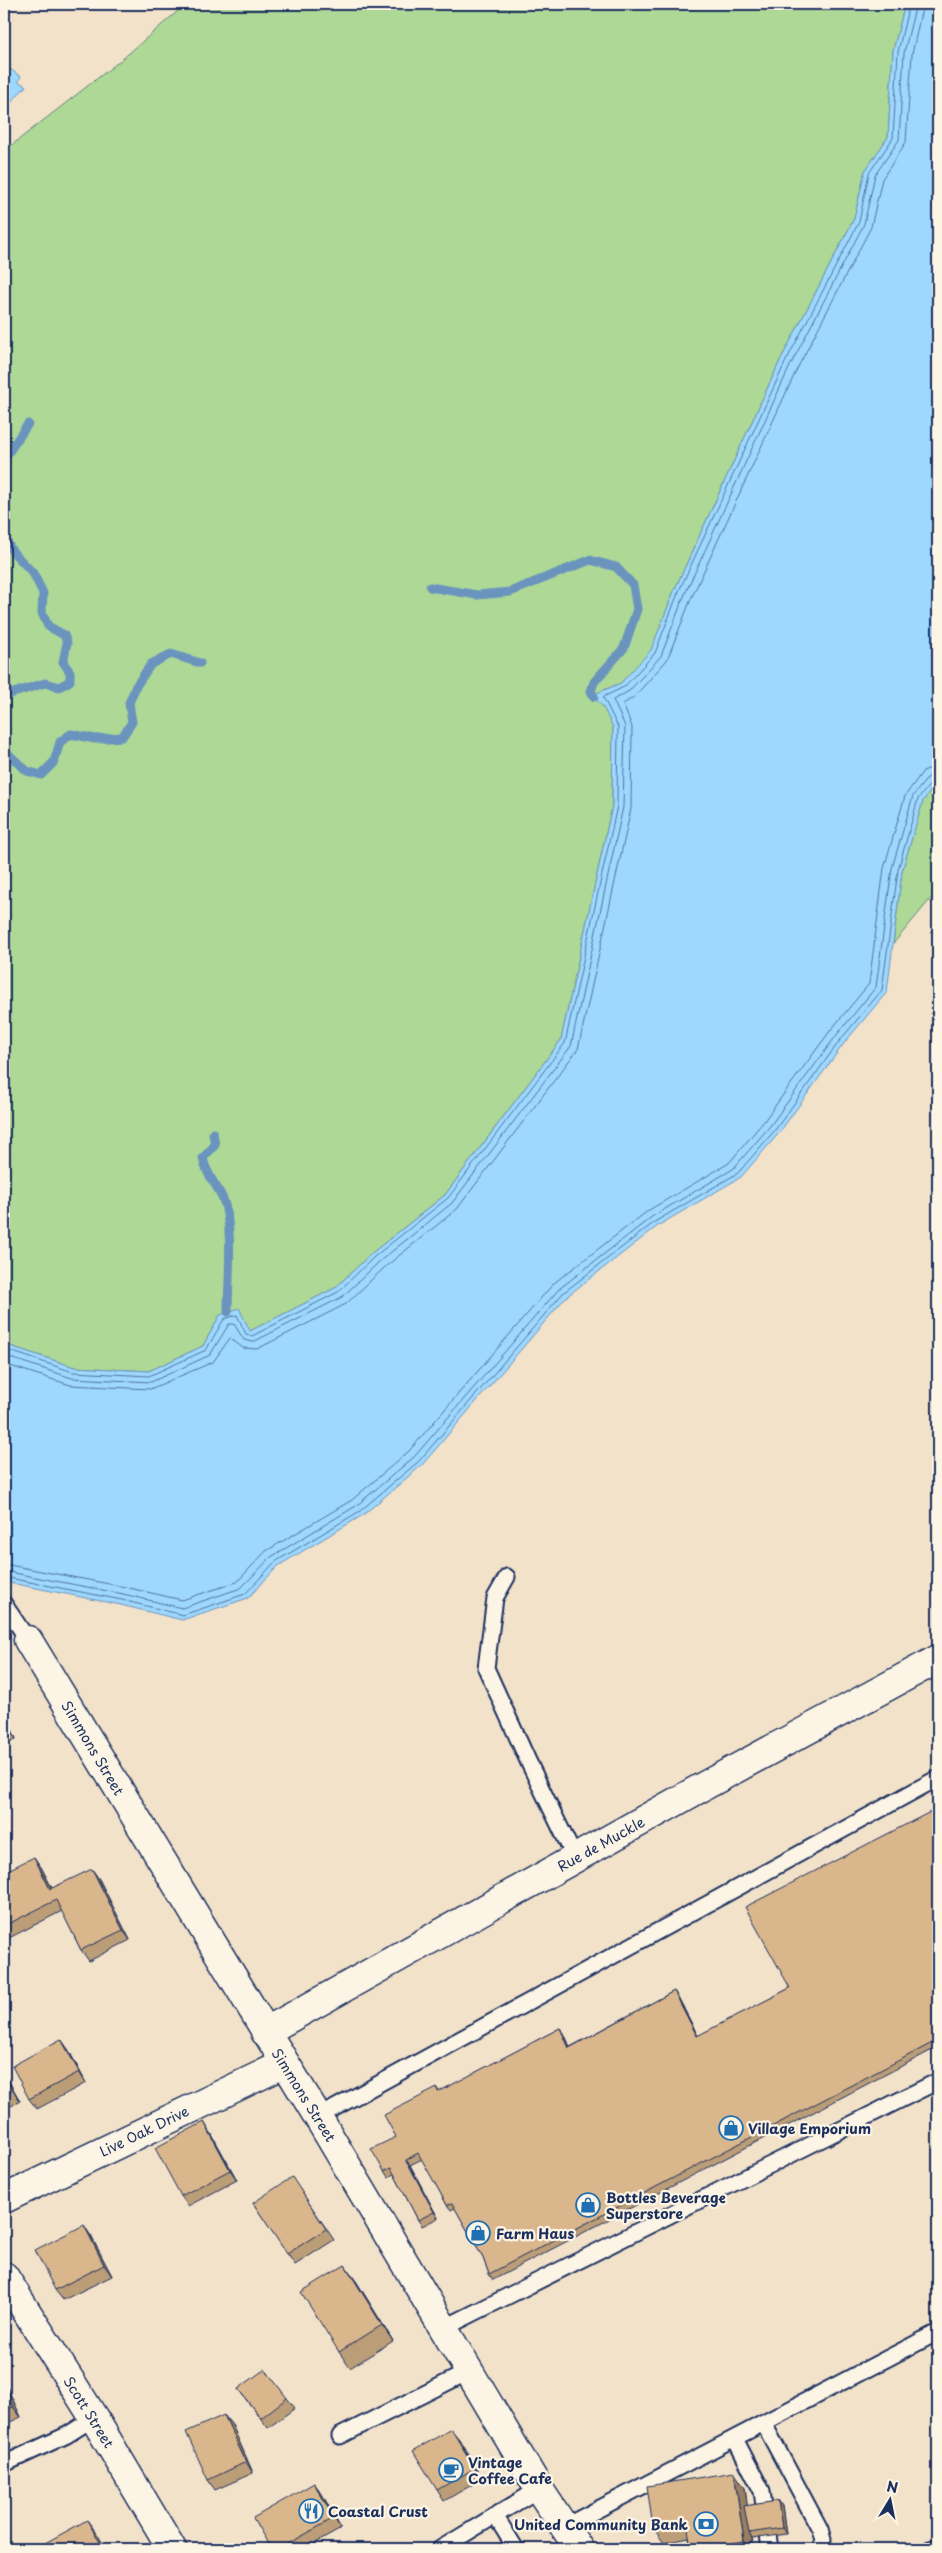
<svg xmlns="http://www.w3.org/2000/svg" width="942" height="2553" viewBox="0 0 942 2553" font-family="'Playpen Sans',sans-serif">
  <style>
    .green { fill: #add896; stroke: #64847a }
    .water { fill: #9ed8fe; stroke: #6a94be }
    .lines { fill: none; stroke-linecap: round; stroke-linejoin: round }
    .shore { stroke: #4f739e; stroke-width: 1 }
    .stream { stroke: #6a94be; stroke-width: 9 }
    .lane-casing { stroke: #1b2f5e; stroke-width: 19 }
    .street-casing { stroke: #1b2f5e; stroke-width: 31 }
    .lane { stroke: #fcf5e5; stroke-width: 15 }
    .street { stroke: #fcf5e5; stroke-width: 28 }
    .wall { fill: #bb9d78; stroke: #1b2f5e }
    .shaded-wall { fill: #997f62; stroke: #1b2f5e }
    .building { fill: #dab68c; stroke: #1b2f5e }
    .labels { text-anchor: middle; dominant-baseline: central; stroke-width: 4.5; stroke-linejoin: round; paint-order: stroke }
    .street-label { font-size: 14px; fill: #1b2f5e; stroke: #fcf5e5 }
    .poi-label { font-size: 14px; font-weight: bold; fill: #1b2f5e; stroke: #fcf5e5; text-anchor: start }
  </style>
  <rect width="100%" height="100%" fill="#f2e2ca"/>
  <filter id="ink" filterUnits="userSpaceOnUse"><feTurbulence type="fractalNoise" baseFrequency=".02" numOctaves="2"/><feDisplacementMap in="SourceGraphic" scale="10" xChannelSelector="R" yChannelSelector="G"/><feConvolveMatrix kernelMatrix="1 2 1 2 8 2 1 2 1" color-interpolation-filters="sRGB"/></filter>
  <g filter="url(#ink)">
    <!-- green -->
    <path class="green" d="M186 4H905L893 51 888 137 865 171 854 219 780 361 674 591 651 651 621 683 597 693 613 727 612 806 561 1040 445 1195 372 1253 335 1288 250 1331 220 1315 203 1346 149 1371 74 1367 4 1344V151L121 60Z
      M938 781V890L893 944 902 871 923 801Z"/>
    <!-- water -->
    <path class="water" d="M905 4H938V781L923 801 902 871 887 992 845 1042 779 1133 741 1177 659 1225 566 1297 422 1465 363 1515 278 1566 248 1598 182 1620 121 1605 6 1582 4 1581V1344L74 1367 149 1371 203 1346 220 1315 239 1308 250 1331 335 1288 372 1253 445 1195 561 1040 612 806 613 727 603 707 594 697 597 693 621 683 651 650 674 591 780 361 854 219 865 171 888 137 893 51Z
      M4 68 7 71 9 68 21 77 18 81 26 86 4 110Z"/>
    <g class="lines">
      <!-- shore -->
      <path class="shore" d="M4 1349 73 1372 149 1376 206 1350 224 1319 237 1315 246 1334 252 1336 338 1292 375 1256 448 1198 565 1043 617 806 618 727 603 697 624 687 655 653 678 593 785 363 859 222 869 173 893 138 898 52 909 4
        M4 1356 72 1378 151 1382 210 1355 229 1324H234L244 1340 253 1342 342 1297 380 1261 452 1203 571 1046 623 807 625 726 613 700 629 691 661 656 684 596 790 366 864 224 875 175 899 140 904 53 916 4
        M4 1364 70 1385 150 1389 213 1362 230 1338 243 1348 257 1349 346 1304 385 1267 457 1209 578 1049 631 809 632 727 623 704 634 697 667 660 691 599 797 369 871 227 882 179 906 142 912 54 923 4
        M4 1564 125 1587 182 1600 237 1582 266 1551 352 1500 409 1451 554 1283 649 1210 729 1163 764 1121 830 1031 869 984 884 868 905 796 923 771 938 765
        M4 1571 123 1594 182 1608 241 1588 271 1557 356 1506 414 1457 559 1289 653 1216 733 1169 770 1126 836 1036 876 987 892 868 913 796 929 776 938 773
        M4 1577 122 1600 183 1615 245 1594 275 1562 360 1511 419 1461 563 1293 656 1221 738 1173 775 1130 841 1039 882 990 898 870 918 799 933 781 938 779"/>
      <!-- stream -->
      <path class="stream" d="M4 459 28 424
        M4 536 12 551 33 573 43 593 42 613 48 626 64 635 67 643 63 662 70 672V681L59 687 45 683 4 696
        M430 587 477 595 510 592 590 560 616 567 633 585 637 609 624 648 594 682 591 691 594 697
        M4 750 27 771 41 775 54 762 60 742 71 734 95 739 122 737 132 722 129 703 136 686 151 664 171 654 200 663
        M213 1133 215 1145 203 1158C207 1177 216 1183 223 1199 234 1227 228 1281 228 1312"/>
      <!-- lane casing -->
      <g class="lane-casing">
        <path id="lane" d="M507 1577 495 1598 486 1668 529 1763 575 1858
          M4 1604 28 1640
          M318 2117 938 1778
          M444 2328 938 2081
          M764 2424 820 2529 823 2540 820 2549
          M340 2436 470 2371
          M735 2439 762 2491 770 2549
          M4 2464 67 2435 94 2418
          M496 2517 516 2549
          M564 2527 938 2332
          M440 2549 539 2489
          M930 2549 938 2547"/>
      </g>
      <!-- street casing -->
      <g class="street-casing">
        <path id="street" d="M28 1640 318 2117 539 2489 579 2549
          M265 2032 704 1786 938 1659
          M4 2199 284 2064
          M4 2276 94 2418 172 2549"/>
      </g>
      <!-- lane -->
      <use href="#lane" class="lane"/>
      <!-- street -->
      <use href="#street" class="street"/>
    </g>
    <!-- wall -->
    <path class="wall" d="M4 1712 16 1739 4 1744Z
      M938 1808V2047L493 2280 489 2274 483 2258 455 2208 451 2210 447 2205 422 2159 410 2165 438 2218 422 2226 418 2220 394 2174 388 2177 384 2171 396 2137 437 2088 439 2092 560 2028 564 2033 570 2047 674 1991 678 1997 698 2036 790 1988Z
      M41 1867 52 1888 99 1879 130 1940 89 1961 81 1950 62 1911 9 1938 4 1930V1872Z
      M68 2049 86 2083 37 2109 29 2099Z
      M4 2073 20 2101 4 2110Z
      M211 2133 237 2180 188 2206 181 2196Z
      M299 2188 334 2240 295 2265 253 2203Z
      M91 2236 112 2276 63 2300 55 2290Z
      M356 2281 393 2341 350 2368 339 2352Z
      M4 2381 21 2417 4 2425Z
      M238 2389 287 2398 295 2408 268 2428Z
      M232 2425 253 2473 215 2490 208 2480Z
      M459 2439 482 2479 444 2501 437 2490Z
      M314 2483 322 2494 341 2529 305 2549H271Z
      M745 2488 747 2506 778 2501 782 2506 786 2534 752 2539 754 2549H691L689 2538 664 2543 653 2528Z"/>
    <!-- shaded-wall -->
    <path class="shaded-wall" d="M4 1712 16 1739 8 1728 4 1718Z
      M34 1857 41 1867 58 1900 50 1889Z
      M92 1869 99 1879 130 1940 123 1930Z
      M674 1991 678 1997 701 2042 697 2036Z
      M560 2028 564 2033 573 2054 569 2048Z
      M61 2039 68 2049 86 2083 79 2072Z
      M4 2073 20 2101 4 2075Z
      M204 2122 211 2133 237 2180 230 2170Z
      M406 2160 410 2165 438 2218 434 2212Z
      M84 2225 91 2236 112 2276 104 2265Z
      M345 2265 356 2281 393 2341 382 2325Z
      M4 2381 21 2417 13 2407 4 2386Z
      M224 2415 232 2425 253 2473 246 2462Z
      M451 2429 459 2439 482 2479 475 2468Z
      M734 2472 745 2488 751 2533H749L752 2539 754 2549H750L744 2541Z
      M314 2483 322 2494 341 2529 334 2518Z
      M778 2501 782 2506 786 2534 782 2528Z
      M87 2520 98 2535 106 2549H104Z"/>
    <!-- building -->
    <path class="building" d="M4 1718 8 1728 4 1730Z
      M938 1808V2040L489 2274 483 2258 452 2203 447 2205 418 2153 406 2160 434 2212 418 2220 391 2168 384 2171 371 2149 396 2137 384 2115 437 2088 438 2092 560 2028 569 2048 674 1991 697 2036 790 1988 745 1907Z
      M34 1857 50 1889 92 1869 123 1930 81 1950 56 1900 4 1926V1872Z
      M61 2039 79 2072 29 2099 12 2066Z
      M4 2075 13 2090 4 2095Z
      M204 2122 230 2170 181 2196 155 2148Z
      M292 2177 326 2229 287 2254 253 2203Z
      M84 2225 104 2265 55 2290 35 2250Z
      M345 2265 382 2325 339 2352 301 2292Z
      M265 2369 287 2398 261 2418 238 2389Z
      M4 2386 13 2407 4 2411Z
      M224 2415 246 2462 208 2480 186 2432Z
      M451 2429 475 2468 437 2490 413 2451Z
      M734 2472 744 2541 696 2549H691L687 2522 653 2528 647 2486Z
      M314 2483 334 2518 279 2549H271L253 2518Z
      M778 2501 782 2528 749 2533 744 2506Z
      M87 2520 104 2549H37L36 2548Z"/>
  </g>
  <!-- icons -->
  <defs>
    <g id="shop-ring" transform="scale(1.25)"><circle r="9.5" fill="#fcf5e5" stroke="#1f6fb2" stroke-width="1.5"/><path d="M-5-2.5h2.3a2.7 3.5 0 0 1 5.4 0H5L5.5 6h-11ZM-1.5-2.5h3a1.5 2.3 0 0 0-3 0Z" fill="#1f6fb2"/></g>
    <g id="cafe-ring" transform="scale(1.25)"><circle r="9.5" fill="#fcf5e5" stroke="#1f6fb2" stroke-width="1.5"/><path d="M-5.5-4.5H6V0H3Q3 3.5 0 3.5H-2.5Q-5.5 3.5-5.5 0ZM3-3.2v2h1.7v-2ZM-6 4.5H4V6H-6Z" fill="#1f6fb2"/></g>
    <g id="restaurant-ring" transform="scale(1.25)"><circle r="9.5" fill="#fcf5e5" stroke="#1f6fb2" stroke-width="1.5"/><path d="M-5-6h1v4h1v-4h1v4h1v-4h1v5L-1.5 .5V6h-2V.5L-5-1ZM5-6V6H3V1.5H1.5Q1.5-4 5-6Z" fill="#1f6fb2"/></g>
    <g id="bank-ring" transform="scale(1.25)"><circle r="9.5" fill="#fcf5e5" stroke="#1f6fb2" stroke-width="1.5"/><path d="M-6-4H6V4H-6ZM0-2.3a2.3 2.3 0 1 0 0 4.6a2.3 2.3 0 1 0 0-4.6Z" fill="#1f6fb2"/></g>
  </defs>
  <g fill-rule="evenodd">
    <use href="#shop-ring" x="731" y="2128"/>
    <use href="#shop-ring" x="588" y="2205"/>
    <use href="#shop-ring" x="478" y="2233"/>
    <use href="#cafe-ring" x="451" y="2470"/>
    <use href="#restaurant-ring" x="311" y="2511"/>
    <use href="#bank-ring" x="706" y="2524"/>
  </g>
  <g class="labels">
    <!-- street labels -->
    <g class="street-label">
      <text transform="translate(93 1748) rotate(59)">Simmons Street</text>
      <text transform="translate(601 1844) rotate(-29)">Rue de Muckle</text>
      <text transform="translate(304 2095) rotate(58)">Simmons Street</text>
      <text transform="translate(144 2131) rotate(-26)">Live Oak Drive</text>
      <text transform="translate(89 2412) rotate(58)">Scott Street</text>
    </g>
    <!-- poi labels -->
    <g class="poi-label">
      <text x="748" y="2128">Village Emporium</text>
      <text x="606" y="2197">Bottles Beverage<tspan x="606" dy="16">Superstore</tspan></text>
      <text x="496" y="2233">Farm Haus</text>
      <text x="468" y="2462">Vintage<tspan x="468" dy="16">Coffee Cafe</tspan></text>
      <text x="328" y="2511">Coastal Crust</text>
      <text x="688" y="2524" text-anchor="end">United Community Bank</text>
    </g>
  </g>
  <!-- margin -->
  <rect width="942" height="2553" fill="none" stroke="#fcf5e5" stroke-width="20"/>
  <rect x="10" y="10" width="922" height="2533" fill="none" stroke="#1b2f5e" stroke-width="2" filter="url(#ink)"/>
  <!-- north arrow -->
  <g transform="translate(890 2500) rotate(10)" stroke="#fcf5e5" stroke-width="4" paint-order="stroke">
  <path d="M0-4L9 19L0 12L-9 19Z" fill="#1b2f5e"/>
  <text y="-8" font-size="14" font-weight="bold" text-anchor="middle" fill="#1b2f5e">N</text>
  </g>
</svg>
